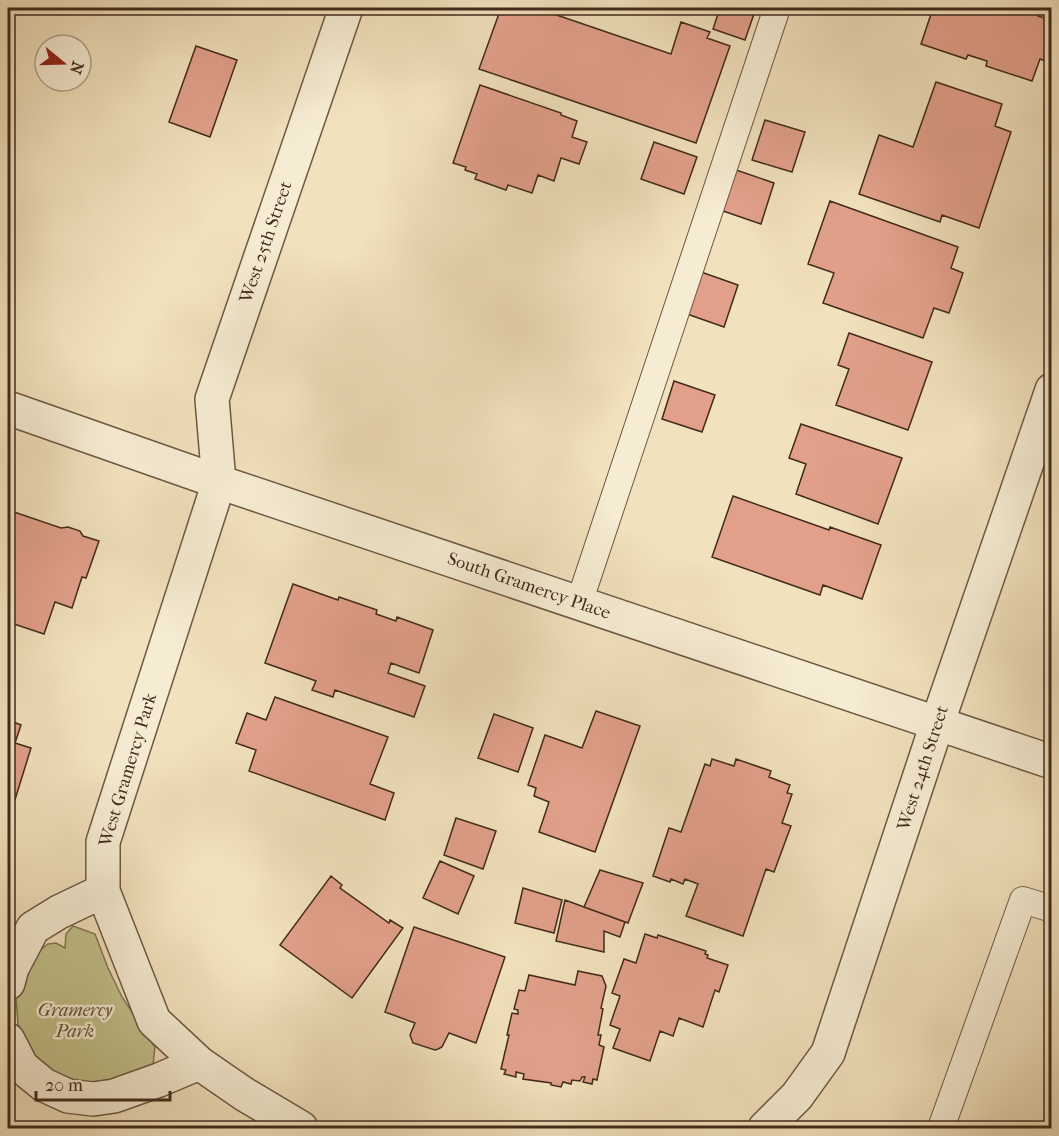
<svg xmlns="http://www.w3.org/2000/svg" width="1059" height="1136" viewBox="0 0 1059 1136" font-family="'IM FELL French Canon',serif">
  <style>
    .green { fill: #c2c18b; stroke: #827654; stroke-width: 1.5 }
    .building { fill: #e2a08a; stroke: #412b1c; stroke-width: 1.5 }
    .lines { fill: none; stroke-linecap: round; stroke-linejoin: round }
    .service-casing { stroke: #6d5844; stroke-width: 28 }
    .minor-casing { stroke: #6d5844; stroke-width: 36 }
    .tertiary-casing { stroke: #6d5844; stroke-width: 36 }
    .service { stroke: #f6ecd3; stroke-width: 26 }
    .minor { stroke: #f6ecd3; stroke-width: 33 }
    .tertiary { stroke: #f6ecd3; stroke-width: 33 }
    .labels { text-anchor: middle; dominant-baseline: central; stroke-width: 5; stroke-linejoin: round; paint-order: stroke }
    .street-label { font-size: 18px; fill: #412b1c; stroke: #f6ecd3 }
    .park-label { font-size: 18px; font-style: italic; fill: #615038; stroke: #f6ecd3 }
  </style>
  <rect width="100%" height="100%" fill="#f1e1bc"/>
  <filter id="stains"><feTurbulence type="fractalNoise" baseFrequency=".00333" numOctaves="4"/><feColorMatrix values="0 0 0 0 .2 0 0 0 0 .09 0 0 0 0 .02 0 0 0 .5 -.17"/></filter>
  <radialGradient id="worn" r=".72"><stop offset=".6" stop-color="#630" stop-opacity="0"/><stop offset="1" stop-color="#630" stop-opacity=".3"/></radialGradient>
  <!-- green -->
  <path class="green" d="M73 926 95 934 108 968 122 997 155 1047 153 1065 121 1085H79L52 1073 29 1051 18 1024 16 998 22 977 36 953 48 944 56 943 65 948 66 934Z"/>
  <!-- building -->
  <path class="building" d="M501 8H543L542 10 671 54 681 22 710 32 707 38 730 46 696 143 479 69Z
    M720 8H756L745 40 713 29Z
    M933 8H946L950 9V8H1040L1038 16 1052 20V43L1046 61 1040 59 1032 81 986 66 987 61 968 55 966 59 921 44Z
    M196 46 237 60 210 137 169 122Z
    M936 82 1002 104 995 126 1011 132 979 228 942 215 940 222 859 194 879 135 913 147Z
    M480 85 561 113V115L577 121 572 137 587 142 579 164 561 158 554 181 538 175 532 193 508 185 506 190 475 179 477 174 465 170 466 167 453 163Z
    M765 120 805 132 792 172 752 160Z
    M654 142 697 157 684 194 641 179Z
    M736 170 774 183 761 224 723 211Z
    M830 201 958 247 951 268 963 273 949 313 934 308 923 338 823 303 834 273 808 264Z
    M701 272 738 285 724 327 687 314Z
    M849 333 932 362 908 430 836 405 849 369 838 365Z
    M674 381 715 395 702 432 662 419Z
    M801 424 902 458 878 524 796 494 806 464 789 458Z
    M733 496 829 530 830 527 881 545 862 599 823 585 820 595 712 557Z
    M14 512 61 528 68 527 80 531 83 536 99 541 86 578 82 577 72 608 55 602 44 634 8 622 10 613H8V531Z
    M293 584 338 600 339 597 377 610 376 614 396 621 397 617 433 630 419 673 391 663 388 673 425 686 414 717 335 690 333 697 312 690 316 681 265 663Z
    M275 697 388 737 370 784 394 793 385 820 249 771 256 750 236 743 247 713 266 720Z
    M596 711 640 726 595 852 539 832 549 802 534 796 536 788 528 785 545 735 582 748Z
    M494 714 533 728 518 772 478 758Z
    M8 720 21 725 15 743 31 748 13 806 8 804Z
    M712 759 734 766 736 759 771 771 769 777 790 785 787 793 792 794 782 823 791 826 774 872 766 869 743 936 686 916 698 884 685 879 683 884 671 879 670 882 653 876 669 828 681 832 705 764 710 766Z
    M456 818 496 831 483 869 444 855Z
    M440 861 474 876 458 914 423 898Z
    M600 870 643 883 628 923 584 907Z
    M331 876 342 885 340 888 389 923 390 920 403 928 352 998 280 945Z
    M523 888 562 900 554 933 515 923Z
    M565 900 625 922 620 937 604 931V952L556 941Z
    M414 927 505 957 476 1043 449 1033 442 1047 438 1049 435 1050 413 1043 410 1035 415 1023 385 1012Z
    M645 934 657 938 658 935 706 951 705 954 708 955 707 958 728 965 719 992 715 990 703 1027 679 1018 673 1036 660 1031 650 1061 613 1048 620 1029 610 1025 620 996 612 993 624 959 636 963Z
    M578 971 602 976 606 986 601 1008 603 1009 598 1035H601L599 1045 604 1047 597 1080 593 1079 592 1084 583 1082 585 1077H582L580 1081 572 1080 571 1084 563 1082 561 1087 551 1085V1083L523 1079 524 1074 516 1072V1077L504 1074 506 1070 501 1069 509 1035H507L512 1013 518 1014V1010L514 1009 519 990 525 991 529 975 575 985Z"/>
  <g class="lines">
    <!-- service casing -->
    <g class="service-casing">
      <path id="service" d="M579 603 777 8
        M941 1128 1023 900 1052 909"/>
    </g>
    <!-- minor casing -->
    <g class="minor-casing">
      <path id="minor" d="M8 983 12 968 33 928 59 912 103 891
        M8 1040 22 1067 44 1085 68 1096 93 1099 114 1096 159 1080 199 1063
        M301 1128 244 1094 199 1063 154 1021 103 891V842L219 482 212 399 346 8
        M765 1128 797 1096 828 1053 937 724 1052 390"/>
    </g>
    <!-- tertiary casing -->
    <g class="tertiary-casing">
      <path id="tertiary" d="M8 408 219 482 1052 762"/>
    </g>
    <!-- service -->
    <use href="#service" class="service"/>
    <!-- minor -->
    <use href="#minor" class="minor"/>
    <!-- tertiary -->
    <use href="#tertiary" class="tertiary"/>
  </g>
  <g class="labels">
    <!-- street labels -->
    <g class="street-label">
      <text transform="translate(266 242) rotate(-71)">West 25th Street</text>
      <text transform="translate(529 586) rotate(19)">South Gramercy Place</text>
      <text transform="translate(923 768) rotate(-72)">West 24th Street</text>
      <text transform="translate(128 770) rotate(-73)">West Gramercy Park</text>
    </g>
    <!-- park labels -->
    <g class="park-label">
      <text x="75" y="1010">Gramercy<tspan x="75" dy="21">Park</tspan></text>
    </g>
  </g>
  <!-- margin -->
  <rect width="1059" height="1136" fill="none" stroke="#f1e1bc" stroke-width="30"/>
  <rect x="9" y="9" width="1041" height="1118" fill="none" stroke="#412b1c" stroke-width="3"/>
  <rect x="15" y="15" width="1029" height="1106" fill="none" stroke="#412b1c" stroke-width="1.5"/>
  <!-- north arrow -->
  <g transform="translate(63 63) rotate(109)"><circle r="28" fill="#f6ecd3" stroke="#ae9f8a" stroke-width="1.5"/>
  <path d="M0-4.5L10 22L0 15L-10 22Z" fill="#8f2418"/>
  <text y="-9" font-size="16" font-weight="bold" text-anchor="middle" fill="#412b1c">N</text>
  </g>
  <!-- scale -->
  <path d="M36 1091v9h134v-9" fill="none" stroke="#412b1c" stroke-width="3"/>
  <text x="45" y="1091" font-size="18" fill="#412b1c" stroke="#f6ecd3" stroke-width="4.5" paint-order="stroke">20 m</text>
  <rect width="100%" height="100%" filter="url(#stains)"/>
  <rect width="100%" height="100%" fill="url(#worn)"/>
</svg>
